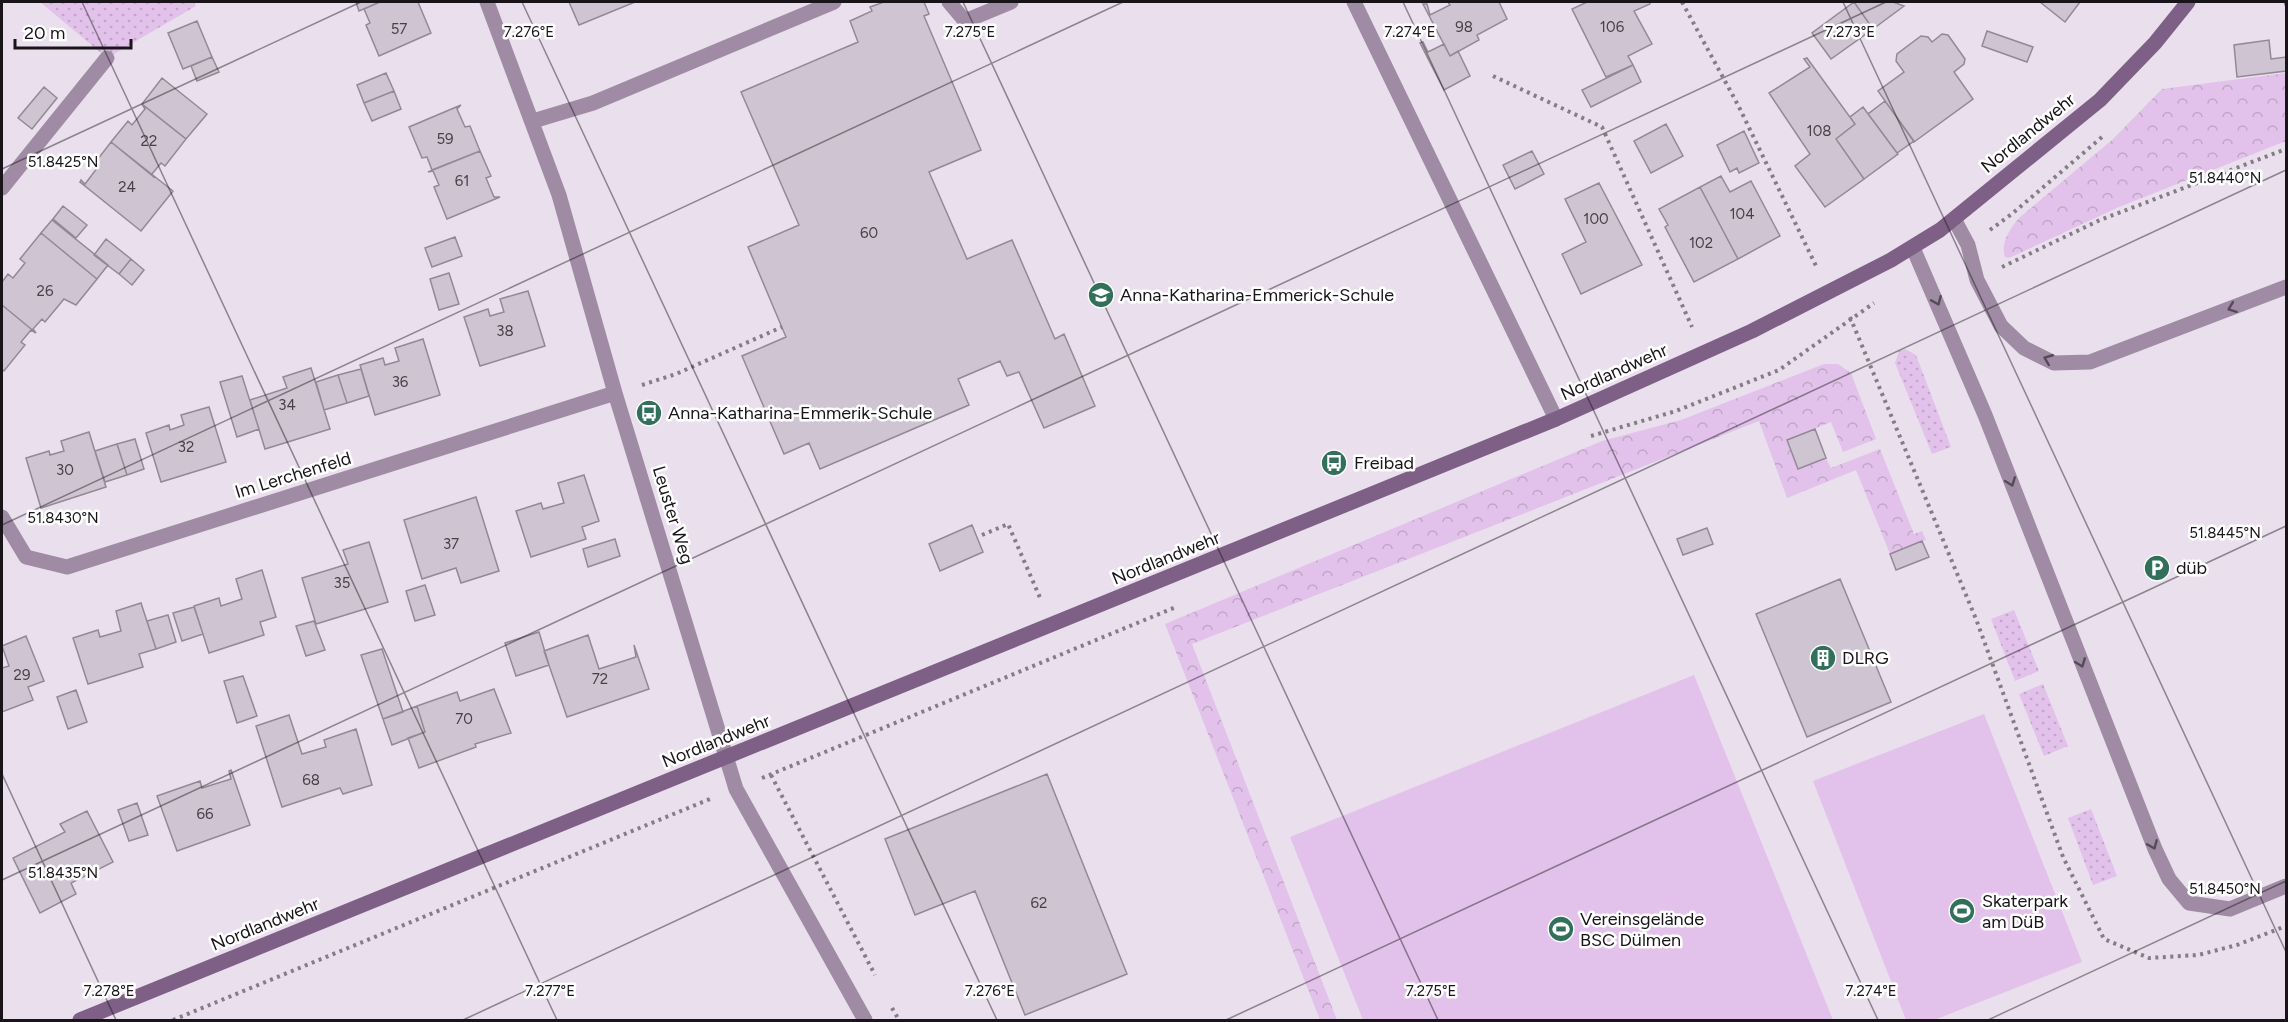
<svg xmlns="http://www.w3.org/2000/svg" width="2288" height="1022" viewBox="0 0 2288 1022" font-family="Figtree,sans-serif">
  <style>
    .green { fill: url(#green-dots) }
    .forest { fill: url(#forest-crowns) }
    .pitch { fill: #e2c2ea }
    .building { fill: #cfc5d2; stroke: #938996; stroke-width: 1.5 }
    .lines { fill: none; stroke-linecap: round; stroke-linejoin: round }
    .path { stroke: #847c86; stroke-width: 4; stroke-dasharray: 3 4.5; stroke-linecap: butt }
    .lane { stroke: #a08ba5; stroke-width: 15 }
    .street { stroke: #a08ba5; stroke-width: 15 }
    .secondary { stroke: #7e6086; stroke-width: 15 }
    .oneway { stroke: #554a58 }
    .ticks { fill: none; stroke: #181419; stroke-width: 1.5; stroke-opacity: 0.45 }
    .labels { text-anchor: middle; dominant-baseline: central; stroke-width: 5; stroke-linejoin: round; paint-order: stroke }
    .number-label { font-size: 15px; fill: #464047 }
    .street-label { font-size: 18px; fill: #181419; stroke: #fff }
    .poi-label { font-size: 18px; fill: #181419; stroke: #fff; text-anchor: start }
    .ticks-label { font-size: 15px; text-anchor: middle; fill: #181419; stroke: #fff; stroke-width: 5; stroke-linejoin: round; paint-order: stroke }
  </style>
  <defs>
    <pattern id="green-dots" width="8" height="8" patternUnits="userSpaceOnUse" patternTransform="scale(1.5)"><rect width="8" height="8" fill="#e2c2ea"/><path d="M2 2h.1M6 6h.1" fill="none" stroke="#c1a6c8" stroke-width="1.8" stroke-linecap="round"/></pattern>
    <pattern id="forest-crowns" width="20" height="18" patternUnits="userSpaceOnUse" patternTransform="scale(1.5)"><rect width="20" height="18" fill="#e2c2ea"/><path d="M2 6a3 3 0 1 1 6 0M12 15a3 3 0 1 1 6 0" fill="none" stroke="#c1a6c8"/></pattern>
  </defs>
  <rect width="100%" height="100%" fill="#eadfed"/>
  <!-- green -->
  <path class="green" d="M40 2H194L196 6 107 58Z
    M1905 349 1916 355 1951 447 1932 454 1895 363 1899 351Z
    M2014 610 2039 671 2015 681 1991 619Z
    M2043 684 2068 746 2044 756 2019 694Z
    M2091 809 2117 876 2093 885 2068 818Z"/>
  <!-- forest -->
  <path class="forest" d="M2286 73V141L2119 207 2009 258 2005 257C2000 243 2010 229 2019 218L2112 140 2162 89Z
    M1824 364H1838L1851 373 1876 439 1843 452 1831 422 1787 440 1798 469 1826 458 1831 468 1880 449 1914 534 1922 531 1926 540 1890 554 1856 470 1787 498 1759 421 1192 644 1337 1020H1320L1165 624 1602 441 1681 420Z"/>
  <!-- pitch -->
  <path class="pitch" d="M1694 675 1833 1020H1363L1290 837Z
    M1984 714 2082 962 1934 1020H1906L1813 781Z"/>
  <!-- building -->
  <path class="building" d="M356 2H380L359 11Z
    M380 2H418L431 33 379 56 366 25 370 23 364 9Z
    M569 2H635L579 25Z
    M884 2H924L929 14 924 16 981 150 929 172 967 259 1012 240 1055 339 1064 334 1095 406 1044 428 1019 372 1007 376 1000 361 958 379 969 405 820 469 809 443 784 454 742 356 786 337 748 247 799 225 741 92 858 42 850 21 872 11 870 7Z
    M1448 2H1499L1507 19 1477 35 1479 40 1450 56 1423 4H1427L1430 15 1450 5Z
    M1587 2H1649L1650 4 1634 11 1652 44 1628 56 1633 65 1606 77 1572 9Z
    M1854 2 1873 29 1831 59 1812 33Z
    M1854 2H1893L1904 6 1873 29Z
    M2040 2H2080L2065 22Z
    M197 21 212 57 183 69 168 33Z
    M1987 31 2033 47 2027 62 1982 46Z
    M1942 34 1948 35 1965 59 1964 64 1954 72 1973 99 1914 142 1878 91 1904 72 1896 61 1897 54 1921 36 1928 37 1932 42Z
    M2269 40 2271 59 2286 57V71L2237 77 2234 45Z
    M1423 42 1428 52 1444 44 1450 56 1458 51 1470 76 1444 90 1420 43Z
    M212 57 219 72 197 81 191 66Z
    M1807 58 1855 124 1836 139 1864 179 1825 207 1795 166 1810 154 1769 93 1810 67 1804 59Z
    M1633 65 1641 82 1591 107 1582 90Z
    M386 73 394 91 364 103 357 85Z
    M162 78 207 114 186 139 142 104Z
    M44 87 57 98 32 129 18 118Z
    M394 91 401 109 372 121 364 103Z
    M1885 101 1914 141 1897 153 1868 114Z
    M142 104 186 139 165 166 161 163 152 174 155 178 111 142 128 121 132 125 145 109Z
    M461 105 457 109 465 127 470 126 480 151 432 170 427 157 422 158 409 127Z
    M1863 107 1898 154 1864 179 1836 139 1855 124 1850 117Z
    M1666 124 1683 156 1651 173 1634 141Z
    M1744 131 1759 163 1739 173 1737 168 1730 172 1717 145Z
    M111 142 173 191 141 231 80 182 81 180 85 184 98 167 94 164Z
    M480 151 491 176 486 178 494 197H500L447 219 434 187 439 185 433 171 428 172Z
    M1532 151 1544 174 1515 189 1503 165Z
    M1721 176 1730 192 1751 181 1780 236 1738 259 1700 187Z
    M1599 183 1642 265 1581 294 1562 254 1586 242 1565 199Z
    M1700 187 1738 259 1694 282 1665 227 1668 225 1659 209Z
    M63 206 87 225 76 238 53 219Z
    M52 220 108 265 97 279 41 233Z
    M41 233 97 279 76 305 64 299 45 322 42 319 33 329 36 333 2 305V282L8 274 13 278 25 263 20 259Z
    M455 237 462 256 432 267 425 248Z
    M106 239 131 259 119 274 94 255Z
    M131 259 144 270 132 285 119 274Z
    M449 273 459 304 439 310 430 279Z
    M528 291 545 346 480 366 464 317 488 309 490 316 504 312 500 299Z
    M2 305 36 333 31 330 21 342 25 345 4 371 2 369Z
    M423 339 440 395 375 415 360 365 383 358 385 365 399 361 395 348Z
    M311 368 330 429 265 449 250 400 287 388 283 377Z
    M361 369 369 396 347 403 338 375Z
    M338 375 347 403 324 410 316 382Z
    M242 376 259 429 237 437 220 382Z
    M209 407 226 462 161 482 146 433 169 425 170 430 184 425 181 415Z
    M1815 429 1826 458 1798 469 1787 440Z
    M89 432 106 487 41 508 26 458 49 451 50 455 64 451 61 441Z
    M135 439 144 469 127 475 117 444Z
    M117 444 127 475 105 482 95 451Z
    M584 475 599 521 582 527 586 539 531 557 516 511 541 503 543 509 564 503 558 483Z
    M476 497 499 571 461 583 456 568 422 579 404 520Z
    M972 525 983 552 940 571 929 544Z
    M1707 528 1713 544 1683 555 1677 539Z
    M615 539 620 556 588 567 583 549Z
    M1922 541 1929 557 1896 570 1890 554Z
    M369 542 388 602 316 624 302 578 348 564 343 550Z
    M262 570 276 617 260 622 264 635 209 653 194 606 219 598 221 606 242 599 236 579Z
    M1840 579 1891 702 1807 737 1756 614Z
    M425 585 435 615 415 621 406 591Z
    M141 603 156 649 139 654 143 667 88 684 73 638 98 630 100 637 121 631 116 611Z
    M194 607 203 634 182 641 173 613Z
    M168 615 176 642 156 649 147 621Z
    M314 621 325 650 306 656 296 626Z
    M539 632 549 665 516 676 505 643Z
    M588 635 599 669 636 657 634 645 649 689 567 717 544 651Z
    M26 636 44 681 28 687 33 700 2 712V668L9 666 2 646Z
    M382 649 403 712 383 719 361 655Z
    M243 676 257 716 237 723 224 681Z
    M494 689 511 733 475 744 476 747 419 768 408 738 425 732 417 706 457 692 460 701Z
    M76 690 87 722 68 729 57 697Z
    M417 706 425 732 392 745 383 719Z
    M289 715 302 754 326 747 324 740 356 729 372 785 343 794 340 788 282 807 256 726Z
    M231 770 250 825 177 851 157 796 200 781 202 788 231 779 229 771Z
    M1047 774 1127 974 1025 1015 975 891 915 915 885 839Z
    M137 803 148 835 129 841 118 810Z
    M87 811 113 862 71 883 76 894 40 913 13 858 65 832 60 824Z"/>
  <g class="lines">
    <!-- path -->
    <path class="path" d="M1682 2 1738 105 1817 268
      M1493 76 1602 127 1692 327
      M1990 230 2013 213 2102 137
      M2002 267 2100 220 2286 149
      M1850 317 1976 619 2063 857 2104 939 2149 958 2198 955 2237 945 2286 926
      M642 385 676 374 782 327
      M1591 436 1676 411 1779 370 1874 303
      M982 535 1008 524 1041 600
      M771 775 875 975
      M762 778 1176 607
      M892 1008 899 1020
      M173 1020 710 799"/>
    <!-- lane -->
    <path class="lane" d="M949 2 965 21 1011 2
      M1354 2 1556 419
      M533 121 593 103 834 2
      M1954 219 1968 245 1977 280 2001 326 2024 348 2054 363 2090 362 2286 287
      M1913 248 1985 415 2155 849 2169 879 2189 903 2230 909 2286 886"/>
    <!-- street -->
    <path class="street" d="M487 2 559 195 615 393 736 789 865 1020
      M2 188 107 58
      M2 517 26 557 67 567 615 393"/>
    <!-- secondary -->
    <path class="secondary" d="M80 1020 1556 419 1752 331 1891 260 1940 230 2100 100 2155 43 2188 2"/>
  </g>
  <!-- one-way arrows -->
  <defs><path id="oneway-chevron" d="M-2-3.5L2.5 0L-2 3.5" fill="none" stroke-width="1.6" stroke-linecap="round" stroke-linejoin="round" transform="scale(1.5)"/></defs>
  <g class="oneway">
    <use href="#oneway-chevron" transform="translate(1937 301) rotate(67)"/>
    <use href="#oneway-chevron" transform="translate(2232 308) rotate(159)"/>
    <use href="#oneway-chevron" transform="translate(2048 359) rotate(-158)"/>
    <use href="#oneway-chevron" transform="translate(2011 482) rotate(69)"/>
    <use href="#oneway-chevron" transform="translate(2081 663) rotate(69)"/>
    <use href="#oneway-chevron" transform="translate(2153 845) rotate(67)"/>
  </g>
  <!-- ticks -->
  <path class="ticks" d="M82 2 557 1020M522 2 997 1020M963 2 1438 1020M1403 2 1878 1020M1843 2 2286 952M2284 2 2286 7M2 169 361 2M2 525 1123 2M2 774 116 1020M2 880 1886 2M463 1020 2286 170M1226 1020 2286 526M1988 1020 2286 881"/>
  <!-- icons -->
  <defs>
    <g id="school-disc" transform="scale(1.35)"><circle r="9.5" fill="#33705b" stroke="#fff"/><path d="M0-5L7-2L0 1L-7-2ZM-4 1L0 2.5L4 1V4Q0 6-4 4Z" fill="#fff"/></g>
    <g id="bus-disc" transform="scale(1.35)"><circle r="9.5" fill="#33705b" stroke="#fff"/><path d="M-5-6H5V4H4V6H2V4H-2V6H-4V4H-5ZM-3.5-4V0h7V-4ZM-3.5 1.2v1.5H-2V1.2ZM2 1.2v1.5H3.5V1.2Z" fill="#fff"/></g>
    <g id="parking-disc" transform="scale(1.35)"><circle r="9.5" fill="#33705b" stroke="#fff"/><path d="M-3.5-5.5H1a3.5 3.5 0 0 1 0 7H-1V5.5H-3.5ZM-1-3.4V-.6H.8a1.4 1.4 0 0 0 0-2.8Z" fill="#fff"/></g>
    <g id="building-disc" transform="scale(1.35)"><circle r="9.5" fill="#33705b" stroke="#fff"/><path d="M-4-6H4V6H1V3H-1V6H-4ZM-2.5-4.3h1.7v1.8h-1.7ZM.8-4.3h1.7v1.8H.8ZM-2.5-1h1.7V.8h-1.7ZM.8-1h1.7V.8H.8Z" fill="#fff"/></g>
    <g id="stadium-disc" transform="scale(1.35)"><circle r="9.5" fill="#33705b" stroke="#fff"/><path d="M0-5a6.5 5 0 1 0 0 10a6.5 5 0 1 0 0-10ZM-3.5-1.8h7v3.6h-7Z" fill="#fff"/></g>
  </defs>
  <g fill-rule="evenodd">
    <use href="#school-disc" x="1101" y="295"/>
    <use href="#bus-disc" x="649" y="413"/>
    <use href="#bus-disc" x="1334" y="463"/>
    <use href="#parking-disc" x="2157" y="568"/>
    <use href="#building-disc" x="1823" y="658"/>
    <use href="#stadium-disc" x="1962" y="911"/>
    <use href="#stadium-disc" x="1561" y="929"/>
  </g>
  <g class="labels">
    <!-- number labels -->
    <g class="number-label">
      <text x="1464" y="27">98</text>
      <text x="1612" y="27">106</text>
      <text x="399" y="29">57</text>
      <text x="1819" y="131">108</text>
      <text x="445" y="139">59</text>
      <text x="149" y="141">22</text>
      <text x="462" y="181">61</text>
      <text x="127" y="187">24</text>
      <text x="1742" y="214">104</text>
      <text x="1596" y="219">100</text>
      <text x="869" y="233">60</text>
      <text x="1701" y="243">102</text>
      <text x="45" y="291">26</text>
      <text x="505" y="331">38</text>
      <text x="400" y="382">36</text>
      <text x="287" y="405">34</text>
      <text x="186" y="447">32</text>
      <text x="65" y="470">30</text>
      <text x="451" y="544">37</text>
      <text x="342" y="583">35</text>
      <text x="22" y="675">29</text>
      <text x="600" y="679">72</text>
      <text x="464" y="719">70</text>
      <text x="311" y="780">68</text>
      <text x="205" y="814">66</text>
      <text x="1039" y="903">62</text>
    </g>
    <!-- street labels -->
    <g class="street-label">
      <text transform="translate(2028 133) rotate(-39)">Nordlandwehr</text>
      <text transform="translate(1614 372) rotate(-24)">Nordlandwehr</text>
      <text transform="translate(293 475) rotate(-17)">Im Lerchenfeld</text>
      <text transform="translate(673 515) rotate(73)">Leuster Weg</text>
      <text transform="translate(1166 558) rotate(-22)">Nordlandwehr</text>
      <text transform="translate(716 741) rotate(-22)">Nordlandwehr</text>
      <text transform="translate(265 924) rotate(-22)">Nordlandwehr</text>
    </g>
    <!-- poi labels -->
    <g class="poi-label">
      <text x="1120" y="295">Anna-Katharina-Emmerick-Schule</text>
      <text x="668" y="413">Anna-Katharina-Emmerik-Schule</text>
      <text x="1354" y="463">Freibad</text>
      <text x="2176" y="568">düb</text>
      <text x="1842" y="658">DLRG</text>
      <text x="1982" y="901">Skaterpark<tspan x="1982" dy="21">am DüB</tspan></text>
      <text x="1580" y="919">Vereinsgelände<tspan x="1580" dy="21">BSC Dülmen</tspan></text>
    </g>
  </g>
  <g class="ticks-label">
    <text x="529" y="37">7.276°E</text>
    <text x="970" y="37">7.275°E</text>
    <text x="1410" y="37">7.274°E</text>
    <text x="1850" y="37">7.273°E</text>
    <text x="63" y="167">51.8425°N</text>
    <text x="2225" y="183">51.8440°N</text>
    <text x="63" y="523">51.8430°N</text>
    <text x="2225" y="538">51.8445°N</text>
    <text x="63" y="878">51.8435°N</text>
    <text x="2225" y="894">51.8450°N</text>
    <text x="109" y="996">7.278°E</text>
    <text x="550" y="996">7.277°E</text>
    <text x="990" y="996">7.276°E</text>
    <text x="1431" y="996">7.275°E</text>
    <text x="1871" y="996">7.274°E</text>
  </g>
  <!-- border -->
  <rect width="2288" height="1022" fill="none" stroke="#181419" stroke-width="6"/>
  <!-- scale -->
  <path d="M15 39v9h116v-9" fill="none" stroke="#181419" stroke-width="3"/>
  <text x="24" y="39" font-size="18" fill="#181419" stroke="#ffffff" stroke-width="4.5" paint-order="stroke">20 m</text>
</svg>
